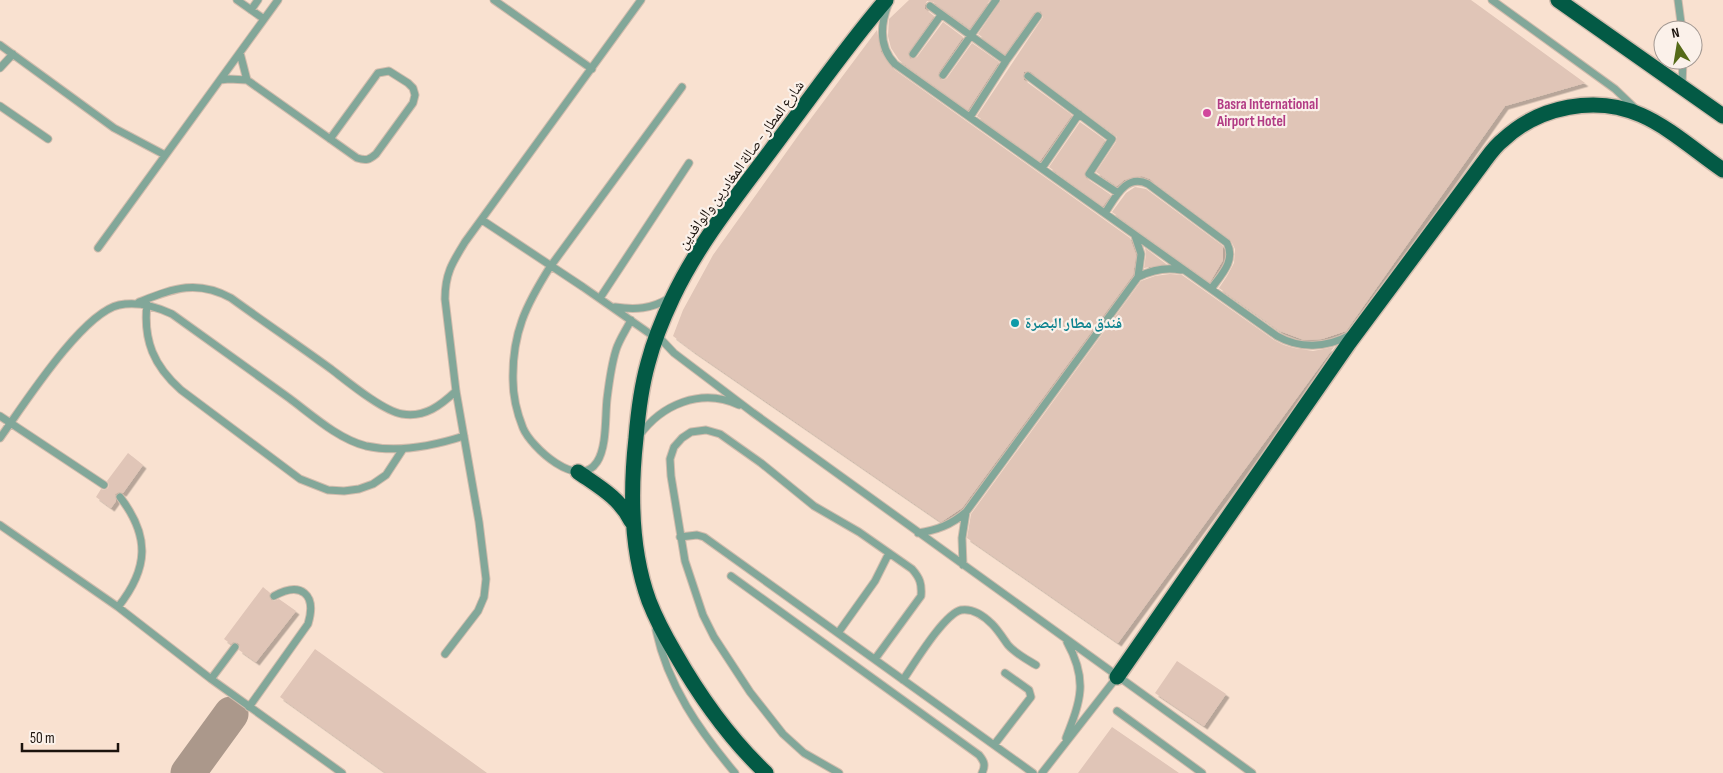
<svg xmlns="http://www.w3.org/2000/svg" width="1723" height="773" viewBox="0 0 1723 773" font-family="'Sofia Sans Condensed','Noto Naskh Arabic',sans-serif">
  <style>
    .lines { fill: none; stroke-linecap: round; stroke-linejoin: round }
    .taxiway { stroke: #ab988b; stroke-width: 35 }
    .building { fill: #e0c5b7; filter: url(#shadow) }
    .lane-casing { stroke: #d1bcad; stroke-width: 9 }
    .highway-casing { stroke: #d1bcad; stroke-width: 18 }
    .lane { stroke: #82a799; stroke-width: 7 }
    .highway { stroke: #035a45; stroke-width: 15 }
    .hotel-dot { fill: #d1479c; stroke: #fbf1ea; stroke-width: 2 }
    .culture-dot { fill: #0f9aa8; stroke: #fbf1ea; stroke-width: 2 }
    .labels { text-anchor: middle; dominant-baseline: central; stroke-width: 4.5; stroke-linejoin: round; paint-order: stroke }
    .hotel-label { font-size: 15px; font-weight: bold; fill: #b23c85; stroke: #fbf1ea; text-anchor: start }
    .street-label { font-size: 15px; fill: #1c130d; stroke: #fbf1ea }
    .culture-label { font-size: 15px; font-weight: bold; fill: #0d838f; stroke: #fbf1ea; text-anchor: start }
  </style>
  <defs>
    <filter id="shadow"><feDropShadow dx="3.5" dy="3.5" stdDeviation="0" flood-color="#0004"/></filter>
  </defs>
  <rect width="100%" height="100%" fill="#f9e1d0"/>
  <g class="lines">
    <!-- taxiway -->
    <path class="taxiway" d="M188 773 231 714"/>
  </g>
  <!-- building -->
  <path class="building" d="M909 0H990L970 28 933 2 927 1 925 5V9L934 16 908 53 910 59 917 57 943 22 963 37 939 72 938 75 940 79 943 80 947 78 972 43 999 62 968 110 899 60 891 48 888 36 889 19Z
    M1001 0H1471L1585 83 1505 106 1346 331 1322 339 1304 340 1280 331 1219 288 1227 276 1234 263 1235 249 1230 239 1150 179 1142 176 1133 177 1124 180 1117 186 1096 172 1116 142 1117 136 1031 72 1028 71 1024 72 1023 76 1024 80 1072 115 1040 161 977 116 1043 17 1041 11 1034 13 1005 54 978 34Z
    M877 30 881 52 892 68 1130 238 1136 255 1133 275 962 508 941 522 693 351 673 336 683 310 713 255 800 133Z
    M1080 122 1105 140 1084 174 1086 178 1111 195 1103 206 1049 167Z
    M1135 187 1146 189 1223 246V260L1210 282 1112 212 1126 193Z
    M1145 248 1166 264 1144 268 1146 254Z
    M1170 274 1182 275 1274 340 1284 345 1294 348 1313 351 1334 347 1118 643 967 538 971 514 1141 281 1155 276Z
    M128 453 143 465 123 493 119 492 115 494 116 501 111 508 96 497 101 489 104 490 108 488 109 485 107 481Z
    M263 587 270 593 269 596 271 600 274 601 279 599 296 611 256 662 239 650 240 645 238 643 233 642 231 644 224 639Z
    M315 649 487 773H386L280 697Z
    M1177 661 1226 694 1204 726 1155 693Z
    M1112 727 1179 773H1078Z"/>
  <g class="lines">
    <!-- lane casing -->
    <g class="lane-casing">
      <path id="lane" d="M237 0 264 19
        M494 0 592 69
        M1492 0 1615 89 1637 110
        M1678 0 1682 30
        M888 5C880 26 879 47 895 64L1277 336C1300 349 1326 348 1350 335
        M930 6 1006 61 1038 16
        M251 10 258 0
        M0 45 114 128 165 155
        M240 53 247 80
        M913 54 941 15
        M0 68 13 54
        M943 75 996 0
        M1028 76 1112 139 1089 174 1118 193
        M220 80 229 79 247 80 357 158C366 161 369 160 376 154L413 103 415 95 413 88 408 83 389 71 378 73 330 139
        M1682 86 1683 60
        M0 106 48 139
        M970 117 1006 61
        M1042 168 1079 114
        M1105 213C1115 198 1126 173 1148 184L1227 243C1236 261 1221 275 1211 289
        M482 220 583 287 656 338
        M98 248 278 0
        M1138 277C1152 270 1166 267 1181 270
        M600 298 689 163
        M139 302C173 289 196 279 231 298 264 322 298 345 331 369 348 382 383 411 402 414 425 418 441 405 456 391
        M147 304C143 341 154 366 181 390L300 479 328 490 344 491 359 489 373 484 386 475 403 449
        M615 307C635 310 652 309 669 298
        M631 320C626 330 619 340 616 350 611 366 609 383 607 399 605 417 607 447 597 462 578 491 531 447 523 428 517 413 513 395 513 380 512 333 526 305 550 267L682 87
        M657 335 674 353 752 412 1252 773
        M0 416 104 485
        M639 436C661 405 701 387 739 405
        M0 438C23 406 82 313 119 305 138 301 155 306 172 314 211 342 250 370 289 398 312 415 338 439 366 446 398 453 433 446 464 436
        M0 525 118 607 211 679 342 773
        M918 533C937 530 951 525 966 512L1138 277 1141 254 1135 236
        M680 537 697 535 704 537 1033 773
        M963 565 962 538 966 512
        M731 576 979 755C984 761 986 765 982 773
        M118 607C149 568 150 536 120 497
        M656 630C668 686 699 730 735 773
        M838 633 875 581 889 553
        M445 654 478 611 484 597 486 579 479 522 456 391 445 299C445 274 452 263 465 242L641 0
        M211 679 235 647
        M903 680C914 664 944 614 961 610 973 608 984 616 992 624 998 630 1003 638 1008 645 1016 654 1026 659 1036 665
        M249 707 308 624C317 594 301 581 274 596
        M1117 711 1202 773
        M1066 738C1081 700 1088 680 1067 642
        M994 745 1031 697 1029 690 1005 673
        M839 773 804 753 783 734 750 692 714 637 703 615 685 561 671 476 670 459 674 447 682 438 691 432 706 430 720 434 761 463 814 506 859 532 912 569C920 578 922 584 921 596L875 659
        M1042 773 1117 677"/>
    </g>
    <!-- highway casing -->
    <g class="highway-casing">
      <path id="highway" d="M1558 0 1723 116
        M578 472C598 486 620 498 631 521
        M1117 677 1349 343 1483 163C1489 155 1495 146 1503 140 1539 106 1596 95 1641 115 1669 127 1698 153 1723 170
        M766 773C729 738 700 697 675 653 665 636 656 619 649 601 630 549 630 492 636 438 638 413 641 388 648 363 654 340 663 318 673 297 701 238 745 186 783 134 817 89 849 43 886 0"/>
    </g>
    <!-- lane -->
    <use href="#lane" class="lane"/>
    <!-- highway -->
    <use href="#highway" class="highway"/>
  </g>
  <!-- markers -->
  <circle class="hotel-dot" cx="1207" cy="113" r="5"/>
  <circle class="culture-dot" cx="1015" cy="323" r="5"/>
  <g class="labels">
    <!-- hotel labels -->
    <g class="hotel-label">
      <text x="1217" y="104">Basra International<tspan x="1217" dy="17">Airport Hotel</tspan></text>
    </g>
    <!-- street labels -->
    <g class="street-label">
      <text transform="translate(741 165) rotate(-54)">شارع المطار - صالة المغادرين والوافدين</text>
    </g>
    <!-- culture labels -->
    <g class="culture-label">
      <text x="1025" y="323">فندق مطار البصرة</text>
    </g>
  </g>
  <!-- north arrow -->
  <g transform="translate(1678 45) rotate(348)"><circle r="24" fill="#fbf1ea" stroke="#a29892"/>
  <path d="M0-4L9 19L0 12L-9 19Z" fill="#556a18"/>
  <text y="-8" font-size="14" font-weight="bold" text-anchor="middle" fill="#1c130d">N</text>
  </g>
  <!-- scale -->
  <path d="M22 743v8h96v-8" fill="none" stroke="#1c130d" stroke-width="2.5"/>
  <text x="30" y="743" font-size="15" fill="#1c130d" stroke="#fbf1ea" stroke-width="4" paint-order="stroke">50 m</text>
</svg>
